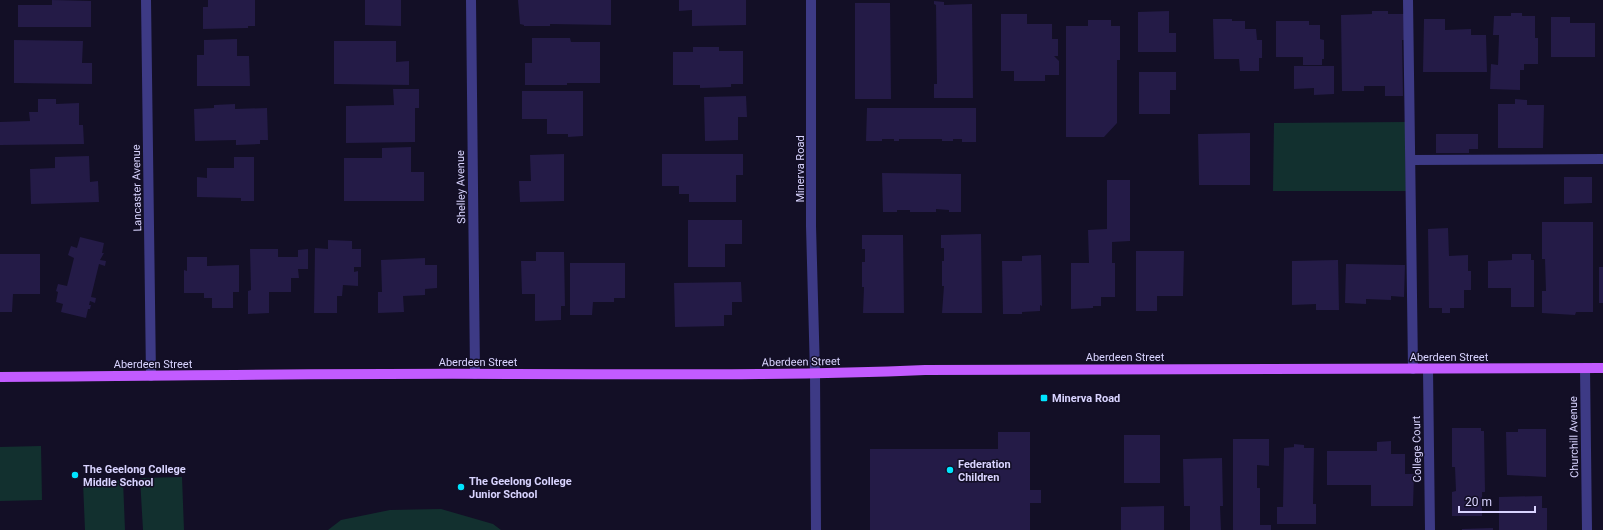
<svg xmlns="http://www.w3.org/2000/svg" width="1603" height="530" viewBox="0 0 1603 530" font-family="Roboto,sans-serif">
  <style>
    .green { fill: #12302f }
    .building { fill: #241b47 }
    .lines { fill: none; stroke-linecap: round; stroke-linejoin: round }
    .service { stroke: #3d3a85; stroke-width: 10 }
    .minor { stroke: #3d3a85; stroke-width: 10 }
    .tertiary { stroke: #3d3a85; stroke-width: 10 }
    .primary { stroke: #c25bff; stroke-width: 10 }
    .poi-dot { fill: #00e5ff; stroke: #130f26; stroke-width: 1.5 }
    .labels { text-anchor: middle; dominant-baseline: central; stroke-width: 3; stroke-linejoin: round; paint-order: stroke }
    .street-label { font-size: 11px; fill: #d9d4ff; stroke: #130f26 }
    .poi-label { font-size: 11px; font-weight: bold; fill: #d9d4ff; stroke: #130f26; text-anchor: start }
  </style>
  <rect width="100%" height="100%" fill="#130f26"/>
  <!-- green -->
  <path class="green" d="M1405 122 1406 191H1273L1274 123Z
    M41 446 42 500 0 501V447Z
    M182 477 184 530H143L140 478Z
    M123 480 125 530H85L83 482Z
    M441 509 493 524 501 530H328L341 520 390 510Z"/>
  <!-- building -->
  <path class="building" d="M52 0 91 1V27H18V5H52Z
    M208 0H255V26H248V28L203 29V7H208Z
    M365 0H401V26L365 25Z
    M518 0H611V25L550 24V26H524V25L520 24Z
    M679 0H746V25L692 26V10L679 11Z
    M934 1 944 2V5L972 4 973 98H934V84H937L936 5 934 4Z
    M855 3H890L891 99H855Z
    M1169 11V33H1176V52H1138V12Z
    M1372 11H1388V14H1404V40H1402L1403 96H1385V86H1364V91H1342L1341 15 1372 14Z
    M1511 13H1522V16H1535V38H1538V64H1524V70H1520V90L1490 89 1491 64 1498 65 1499 35H1493L1494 16H1511Z
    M1001 14H1027V24H1052V39H1058V56H1042H1054L1059 61V75H1045V81H1014V71H1001Z
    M1551 17H1570V23H1595V57H1551Z
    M1213 19H1232V21H1245V29H1256L1257 40H1262V58H1259V71H1240L1239 59H1214Z
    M1424 19H1445V30L1471 29V35H1486L1487 72H1423Z
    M1088 20H1111V26H1120V60H1117V123L1104 137H1066V26H1088Z
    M1276 21H1309V25H1320V39L1324 40V59H1322V65H1303V57H1276Z
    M532 38H570L571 42H600V83H567V85H525V63H532Z
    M237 39V56H249L250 86H197V55H204V40Z
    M14 40 83 41 82 63H92V84L14 83Z
    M334 41H396V62L409 61V85L334 84Z
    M693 47H719V51H743V84H731V87L700 88V85H673V52H693Z
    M1294 66H1334V94L1314 95V88L1294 89Z
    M1139 72H1176V90H1170V114H1139Z
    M393 89H419V108H415V142L346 143V106L394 105Z
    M522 91H583V136L568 137V134H547V119H522Z
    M746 96 747 117H738V140L705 141 704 97Z
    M38 99H56V104L79 103V125H83L84 144 0 145V122L30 121 29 112H38Z
    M1515 99 1527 100V105H1544L1543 148H1498V104H1515Z
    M235 104V109L267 108 268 140H260V144L236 145V140L195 141 194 109 214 108V105Z
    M867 108H976V142H962V139H953V141H942V139H899V141H894V139H882V141H866Z
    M1250 133V185H1199L1198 134Z
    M1436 134H1478V149H1469V153H1436Z
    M411 147V172H424V201H344V158H382V148Z
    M564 154V201L520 202 519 181H531L530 155Z
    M662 154H743V175H736V202H689V194H679V186H662Z
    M89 156 90 182 98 181 99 202 31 204 30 169 55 168V157Z
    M234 157H254V201H241V198L197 197V177L207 178V168H234Z
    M882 173 961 174V212H949V210L936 209V212H910V210H897V212H883Z
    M1564 177H1592V203L1564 204Z
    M1107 180H1130V241L1112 242V263H1115V297H1101V306H1093V308L1071 309V263H1089L1088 230 1107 229Z
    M688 220H742V244H725V267H688Z
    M1542 222H1593V312H1576L1575 315 1542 313V291H1546L1545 259H1542Z
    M1448 228 1449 256 1468 255V271H1471V290H1464V308H1450V313H1442V308H1429L1428 229Z
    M981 234 982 313H942L944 286H942V261H944V248H941V235Z
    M862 235H903L904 313H863L864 287H862V262H865V249H862Z
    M80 237 104 243 102 253H104L100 260 106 261 105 266 99 264 91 297 96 298 95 303 90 301 89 305H91L90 309H88L86 318 61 312 63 304 56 302 58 292 56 291 58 284 67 286 74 258 68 255 71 246 77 248Z
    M328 240 352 241V249H361V267H354V272L358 271V286L343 285 342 296H337V313H314L315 248 328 249Z
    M250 249H278V257H298V250L308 249V269H298L299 278H291V292H269V313L248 314V291L251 290Z
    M1136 251H1184L1183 296H1157V311H1136Z
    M536 252H564L565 306H561V320L535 321V294H522L521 261H536Z
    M0 254H40V294H13L12 312H0Z
    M1512 254H1531V260H1534V307H1511V288H1488V261L1512 260Z
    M1041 255 1042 306 1040 305V311L1022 312V314H1003L1002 261H1022V256Z
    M187 257H207V266L239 265V292H233V308H212V298H204V293H184V270L187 271Z
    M425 258V265H437V288L425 289V295L403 296 404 312 378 313V292H382L381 260Z
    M1338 260 1339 310H1316V304L1292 305V261Z
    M570 263H625V298H614V302H593L592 315H570Z
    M1346 264 1405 265 1404 297 1391 296V300L1366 299V304L1345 303Z
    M1599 267H1603V303H1599Z
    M741 282 742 302H732V315H724V326L675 327 674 283Z
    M1452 428H1481V431H1484L1485 492H1482V516H1452V492L1456 491 1455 467H1452Z
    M1518 429H1546V477L1507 475 1506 432H1518Z
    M998 432H1030V490H1041V503H1030V530H870V449H998Z
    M1124 435H1160V483H1124Z
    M1233 439H1269V466L1257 465V488H1260V525H1271V530H1233Z
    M1391 441V454H1405V474H1414L1413 506H1371V485H1327V451H1377V442Z
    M1294 444 1304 445V448H1314L1313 504H1316V524H1277V507H1283L1284 448 1294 447Z
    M1222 458 1223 506H1220L1221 530H1190V506H1184L1183 459Z
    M1542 496V508H1547V530H1499V497Z
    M1164 506V530H1121V507Z
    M1493 528V530H1462V529Z"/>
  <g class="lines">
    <!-- service -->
    <path class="service" d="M1408 0 1413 369
      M1411 160 1603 159"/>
    <!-- minor -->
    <path class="minor" d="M146 0 151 376
      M471 0 475 374
      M1585 368 1587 530
      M1428 369 1430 530
      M815 373 816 530"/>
    <!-- tertiary -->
    <path class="tertiary" d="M811 0V226L815 373"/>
    <!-- primary -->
    <path class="primary" d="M0 377C170 376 341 373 511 374 649 374 787 376 925 370L1603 368"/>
  </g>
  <!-- markers -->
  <g class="poi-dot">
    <rect x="1040" y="394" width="8" height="8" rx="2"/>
    <circle cx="950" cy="470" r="4"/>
    <circle cx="75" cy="475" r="4"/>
    <circle cx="461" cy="487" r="4"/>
  </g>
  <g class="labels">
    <!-- street labels -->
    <g class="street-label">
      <text transform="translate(800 169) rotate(-90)">Minerva Road</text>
      <text transform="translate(461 187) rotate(-91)">Shelley Avenue</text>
      <text transform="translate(137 188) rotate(-91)">Lancaster Avenue</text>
      <text x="1125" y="357">Aberdeen Street</text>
      <text x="1449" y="357">Aberdeen Street</text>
      <text x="478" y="362">Aberdeen Street</text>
      <text transform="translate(801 362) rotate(-1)">Aberdeen Street</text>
      <text x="153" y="364">Aberdeen Street</text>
      <text transform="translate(1574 437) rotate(-91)">Churchill Avenue</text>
      <text transform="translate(1417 449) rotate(-91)">College Court</text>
    </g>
    <!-- poi labels -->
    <g class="poi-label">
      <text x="1052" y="398">Minerva Road</text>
      <text x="958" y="464">Federation<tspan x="958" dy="13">Children</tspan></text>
      <text x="83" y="469">The Geelong College<tspan x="83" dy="13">Middle School</tspan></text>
      <text x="469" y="481">The Geelong College<tspan x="469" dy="13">Junior School</tspan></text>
    </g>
  </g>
  <!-- scale -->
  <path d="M1459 506v6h76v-6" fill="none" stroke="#d9d4ff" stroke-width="2"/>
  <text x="1465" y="506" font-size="12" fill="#d9d4ff" stroke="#130f26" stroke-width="3" paint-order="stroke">20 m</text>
</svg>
